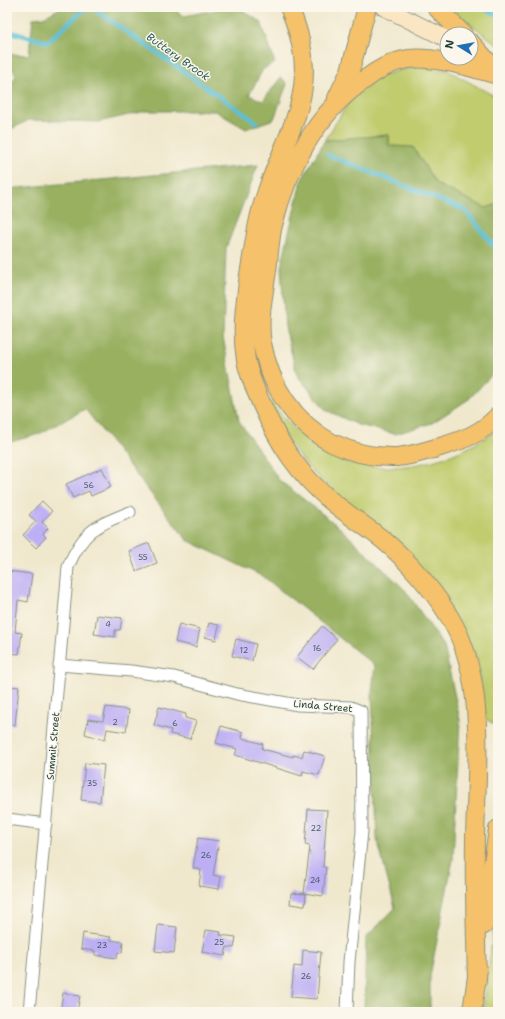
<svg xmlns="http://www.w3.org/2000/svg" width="505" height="1019" viewBox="0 0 505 1019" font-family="'Shantell Sans',sans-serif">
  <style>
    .green { fill: #c0cc6e; stroke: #708451 }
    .forest { fill: #98b061; stroke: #5c764a }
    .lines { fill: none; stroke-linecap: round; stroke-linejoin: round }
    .stream { stroke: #5ac0d7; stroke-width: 4.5 }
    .building { fill: #bdaff4 }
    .minor-casing { stroke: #889280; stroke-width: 13 }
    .secondary-casing { stroke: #889280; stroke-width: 18 }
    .primary-casing { stroke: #889280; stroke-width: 20 }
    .minor { stroke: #fff; stroke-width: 11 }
    .secondary { stroke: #fbe6c4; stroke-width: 16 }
    .primary { stroke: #f5c16b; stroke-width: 18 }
    .labels { text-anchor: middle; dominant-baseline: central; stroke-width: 3; stroke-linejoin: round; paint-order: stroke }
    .number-label { font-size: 8px; fill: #465a64 }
    .street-label { font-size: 10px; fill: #1f3d34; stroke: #fbf7ec }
    .water-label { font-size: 11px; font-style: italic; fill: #2e5e5d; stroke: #fbf7ec }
  </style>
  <rect width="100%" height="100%" fill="#fbf7ec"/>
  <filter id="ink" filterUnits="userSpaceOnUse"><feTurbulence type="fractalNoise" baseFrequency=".025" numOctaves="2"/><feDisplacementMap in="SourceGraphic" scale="8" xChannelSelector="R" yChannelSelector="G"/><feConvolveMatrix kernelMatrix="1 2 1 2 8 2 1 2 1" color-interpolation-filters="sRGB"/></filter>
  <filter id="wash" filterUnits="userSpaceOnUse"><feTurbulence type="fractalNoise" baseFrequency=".012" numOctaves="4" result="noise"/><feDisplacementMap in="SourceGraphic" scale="16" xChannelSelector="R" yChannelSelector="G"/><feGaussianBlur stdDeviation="0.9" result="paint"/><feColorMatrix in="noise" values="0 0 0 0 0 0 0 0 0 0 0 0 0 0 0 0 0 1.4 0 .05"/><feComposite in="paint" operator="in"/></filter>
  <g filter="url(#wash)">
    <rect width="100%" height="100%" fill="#f0e8cd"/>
    <!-- green -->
    <path class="green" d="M448 7H498V45Z
      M414 67 447 70 498 98V204L486 208 436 184 413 147 389 146V135L325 140 349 102 377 76Z
      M271 401C285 420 311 449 334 458 379 475 433 467 475 444 483 439 491 435 498 429V691L494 724 485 719C484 689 475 661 465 633L334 492 311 470 290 445 266 402Z
      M498 893V983L494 1012H483Z"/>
    <!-- forest -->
    <path class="forest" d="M62 7H170L184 16 216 10 217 7H237L261 22 275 63 263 69 249 95 263 101 281 77 287 84 274 119 246 129 215 111H146L98 122 29 120 7 131V86L16 76 7 59V54L29 55 33 18 44 17Z
      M389 135V146L413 147 436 184 486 208 498 204V368L469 399 432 423 395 434 358 425 326 410 297 375 285 327 281 267 301 181 325 140Z
      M258 165 226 248 223 337 239 421 279 480 339 527 405 590 444 646 460 720 453 859 430 976V1012H364L366 938 395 908 377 839 372 691 375 666 264 577 187 540 85 409 39 434 7 443V189Z"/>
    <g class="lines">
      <!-- stream -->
      <path class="stream" d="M91 7 256 122
        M481 7 498 15
        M7 31 47 42 87 7
        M328 155 465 210 498 251"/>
    </g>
    <g id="blocks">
      <!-- building -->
      <path class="building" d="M102 468 111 487 91 496 89 491 73 498 66 484Z
        M42 501 52 511 42 522 48 528 43 534 46 537 36 548 23 535 36 521 29 515Z
        M149 543 157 563 136 571 129 551Z
        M7 571 32 574 28 602 18 600 15 632 22 633 19 654 7 653Z
        M97 615 122 618 120 630H115V637L94 634Z
        M209 623 219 625 216 640 205 637Z
        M179 624 200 629 196 647 175 642Z
        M322 626 337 639 313 669 297 657Z
        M236 639 256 644 252 661 232 656Z
        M7 686 19 687 15 725 7 724Z
        M106 707 129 710 126 732 107 729 105 740 85 734 88 719 103 721Z
        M159 707 186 714 185 718 196 721 190 739 170 734 171 730 154 725Z
        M221 726 243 732 242 738 263 744 262 749 293 757V755L302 757 304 750 325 756 319 775 303 771 302 776 235 755 237 749 216 743Z
        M85 763 104 765 100 802 81 800Z
        M308 809 327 810 323 867H326L323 896 304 893 310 846 305 845Z
        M198 838 219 841 213 875 221 877 219 889 199 886 201 870 193 868Z
        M291 893 306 894 305 906 290 904Z
        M158 925 177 927 174 953 155 951Z
        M206 930 221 932 220 935 236 937 234 948 227 947 225 956 202 952Z
        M83 933 111 937V940L123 942 122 953 118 952 117 958 95 955V951L81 949Z
        M303 950 321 952 317 999 291 997 294 966 302 967Z
        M63 993 80 996 77 1012H60Z"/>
    </g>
  </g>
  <g filter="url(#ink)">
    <use href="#blocks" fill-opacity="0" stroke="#889280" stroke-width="1"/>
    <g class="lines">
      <!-- minor casing -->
      <g class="minor-casing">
        <path id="minor" d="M59 665 131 671 174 677 237 694 298 705 351 707 361 711 362 831 349 962 347 1012
          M7 819 46 824
          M29 1012 68 567C83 531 95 526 130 512"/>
      </g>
      <!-- secondary casing -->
      <g class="secondary-casing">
        <path id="secondary" d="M383 7 447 39"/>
      </g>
      <!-- primary casing -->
      <g class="primary-casing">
        <path id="primary" d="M289 7C323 86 292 120 267 191 257 219 254 246 249 275 245 304 241 331 246 360 249 376 256 391 262 405 279 444 298 473 330 500 347 514 365 526 382 539 407 559 439 596 454 625 487 686 476 774 475 841 474 888 476 934 477 981
          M436 7 463 34
          M471 43 498 73
          M498 75C473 68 428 54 403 60 389 63 376 71 364 80 316 113 287 169 273 225 269 242 269 259 266 277 263 298 258 321 262 343 270 386 294 423 332 443 353 453 373 458 397 457 412 456 425 451 440 447 463 440 481 434 498 416
          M337 98 350 71 367 7
          M484 925 498 829
          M472 1012 478 969"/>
      </g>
      <!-- minor -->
      <use href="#minor" class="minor"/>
      <!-- secondary -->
      <use href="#secondary" class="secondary"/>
      <!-- primary -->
      <use href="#primary" class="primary"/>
    </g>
  </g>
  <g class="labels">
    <!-- number labels -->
    <g class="number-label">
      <text x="89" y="485">56</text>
      <text x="143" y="557">55</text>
      <text x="108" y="624">4</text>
      <text x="317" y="648">16</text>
      <text x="244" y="650">12</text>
      <text x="115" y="722">2</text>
      <text x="175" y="723">6</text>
      <text x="92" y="783">35</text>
      <text x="316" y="828">22</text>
      <text x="206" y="855">26</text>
      <text x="315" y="880">24</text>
      <text x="219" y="942">25</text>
      <text x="102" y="945">23</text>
      <text x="306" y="976">26</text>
    </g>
    <!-- street labels -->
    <g class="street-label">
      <text transform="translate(323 706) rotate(5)">Linda Street</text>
      <text transform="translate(53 746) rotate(-85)">Summit Street</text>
    </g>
    <!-- water labels -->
    <g class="water-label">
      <text transform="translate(178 57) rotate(35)">Buttery Brook</text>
    </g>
  </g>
  <!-- margin -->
  <rect width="505" height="1019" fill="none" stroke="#fbf7ec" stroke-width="24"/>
  <!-- north arrow -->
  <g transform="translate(459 46) rotate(281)"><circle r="19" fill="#fbf7ec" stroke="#a3ada2"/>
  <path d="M0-3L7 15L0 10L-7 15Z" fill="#1f6fb2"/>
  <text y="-6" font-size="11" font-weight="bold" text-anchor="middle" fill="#1f3d34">N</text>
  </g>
</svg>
